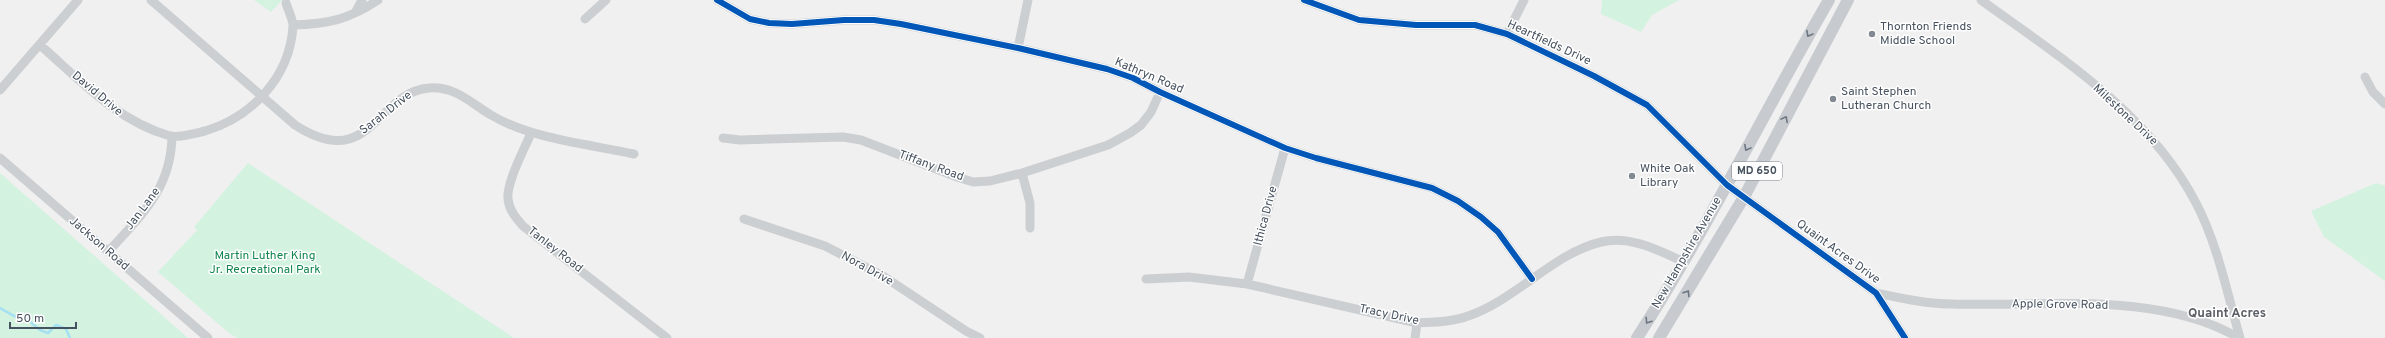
<svg xmlns="http://www.w3.org/2000/svg" width="2385" height="338" viewBox="0 0 2385 338" font-family="Overpass,sans-serif">
  <style>
    .green { fill: #d3f2e0 }
    .lines { fill: none; stroke-linecap: round; stroke-linejoin: round }
    .stream { stroke: #a5e0f2; stroke-width: 2.5 }
    .minor { stroke: #cccfd1; stroke-width: 9 }
    .major { stroke: #c7cbcf; stroke-width: 12 }
    .cycleway-casing { stroke: #fff; stroke-width: 8 }
    .cycleway { stroke: #0057b8; stroke-width: 6 }
    .oneway { stroke: #6d7681 }
    .poi-dot { fill: #828992; stroke: #fff; stroke-width: 1.5 }
    .labels { text-anchor: middle; dominant-baseline: central; stroke-width: 3; stroke-linejoin: round; paint-order: stroke }
    .shield { fill: #fff; stroke: #7e868f; stroke-width: 1 }
    .shield-label { font-size: 11px; font-weight: bold; fill: #46525f }
    .poi-label { font-size: 12px; fill: #46525f; stroke: #fff; text-anchor: start }
    .street-label { font-size: 12px; fill: #46525f; stroke: #fff }
    .park-label { font-size: 12px; fill: #10864e; stroke: #fff }
    .neighbourhood-label { font-size: 13px; font-weight: bold; fill: #5b5f65; stroke: #fff }
  </style>
  <rect width="100%" height="100%" fill="#f1f0f0"/>
  <!-- green -->
  <path class="green" d="M254 0H282L271 12Z
    M1602 0H1679L1652 15 1641 32 1601 14Z
    M248 163 514 338H237L229 333 158 272 197 230 194 227Z
    M0 173 188 338H0Z
    M2376 183 2385 186V281L2324 237 2311 211Z"/>
  <g class="lines">
    <!-- stream -->
    <path class="stream" d="M0 308 16 317 27 319 40 330 48 333 56 325 66 329 70 338"/>
    <!-- minor -->
    <path class="minor" d="M151 0 295 125C371 174 376 92 429 88 455 86 471 103 491 115 531 139 588 144 634 154
      M717 0 750 19 769 23 792 24 844 20H874L901 24 1018 48 1107 69 1133 78 1160 92 1285 148 1316 158 1432 188 1458 201 1481 217 1498 232 1532 279
      M1304 0 1359 20 1416 25H1475L1507 34 1594 76 1647 105 1727 185 1876 293 1905 338
      M1981 0C2060 57 2150 114 2196 203 2218 245 2227 293 2240 338
      M355 13 362 0
      M585 19 606 0
      M293 25C327 24 348 20 378 0
      M1507 34 1524 0
      M40 45C80 80 117 121 170 136 179 138 196 133 205 131 252 117 290 77 293 26 293 19 288 10 286 3
      M1018 48 1028 0
      M2365 77 2373 92 2385 104
      M0 90 78 0
      M531 133C525 148 506 183 508 199 509 210 516 218 523 226L667 338
      M723 138 740 140 843 137 861 140 957 177 973 182 990 181 1022 173 1108 145 1130 133 1141 125 1151 112 1160 92
      M0 158 208 338
      M1022 173 1030 203V228
      M744 219 825 246 883 276 966 331 980 338
      M108 252C141 215 171 190 172 136
      M1146 279 1189 277 1247 284 1417 323C1434 322 1452 322 1468 316 1514 301 1554 253 1601 242 1629 235 1658 250 1682 261
      M1247 284 1285 148
      M1876 293C1901 298 1926 304 1952 304 2042 307 2158 290 2239 338
      M1415 338 1417 323"/>
    <!-- major -->
    <path class="major" d="M1637 338C1707 229 1764 112 1829 0
      M1659 338 1744 197 1848 0"/>
    <!-- cycleway casing -->
    <g class="cycleway-casing">
      <path id="cycleway" d="M717 0 750 19 769 23 792 24 844 20H874L901 24 1018 48 1107 69 1133 78 1160 92 1285 148 1316 158 1432 188 1458 201 1481 217 1498 232 1532 279
        M1304 0 1359 20 1416 25H1475L1507 34 1594 76 1647 105 1727 185 1876 293 1905 338"/>
    </g>
    <!-- cycleway -->
    <use href="#cycleway" class="cycleway"/>
  </g>
  <!-- one-way arrows -->
  <defs><path id="oneway-chevron" d="M-2-3.5L2.5 0L-2 3.5" fill="none" stroke-width="1.6" stroke-linecap="round" stroke-linejoin="round"/></defs>
  <g class="oneway">
    <use href="#oneway-chevron" transform="translate(1809 34) rotate(120)"/>
    <use href="#oneway-chevron" transform="translate(1785 119) rotate(-62)"/>
    <use href="#oneway-chevron" transform="translate(1747 148) rotate(118)"/>
    <use href="#oneway-chevron" transform="translate(1687 293) rotate(-58)"/>
    <use href="#oneway-chevron" transform="translate(1648 321) rotate(123)"/>
  </g>
  <!-- markers -->
  <g class="poi-dot">
    <circle cx="1872" cy="34" r="4"/>
    <circle cx="1833" cy="99" r="4"/>
    <circle cx="1632" cy="176" r="4"/>
  </g>
  <g class="labels">
    <!-- shield labels -->
    <rect class="shield" x="1732" y="162" width="50" height="18" rx="3"/>
    <g class="shield-label">
      <text x="1757" y="171">MD 650</text>
    </g>
    <!-- poi labels -->
    <g class="poi-label">
      <text x="1880" y="27">Thornton Friends<tspan x="1880" dy="14">Middle School</tspan></text>
      <text x="1841" y="92">Saint Stephen<tspan x="1841" dy="14">Lutheran Church</tspan></text>
      <text x="1640" y="169">White Oak<tspan x="1640" dy="14">Library</tspan></text>
    </g>
    <!-- street labels -->
    <g class="street-label">
      <text transform="translate(1549 43) rotate(25)">Heartfields Drive</text>
      <text transform="translate(1149 76) rotate(23)">Kathryn Road</text>
      <text transform="translate(97 94) rotate(40)">David Drive</text>
      <text transform="translate(386 113) rotate(-38)">Sarah Drive</text>
      <text transform="translate(2125 115) rotate(43)">Milestone Drive</text>
      <text transform="translate(931 166) rotate(20)">Tiffany Road</text>
      <text transform="translate(143 209) rotate(-53)">Jan Lane</text>
      <text transform="translate(1266 216) rotate(-75)">Ithica Drive</text>
      <text transform="translate(99 244) rotate(41)">Jackson Road</text>
      <text transform="translate(555 250) rotate(38)">Tanley Road</text>
      <text transform="translate(1838 252) rotate(36)">Quaint Acres Drive</text>
      <text transform="translate(1687 253) rotate(-60)">New Hampshire Avenue</text>
      <text transform="translate(867 269) rotate(29)">Nora Drive</text>
      <text transform="translate(2060 305) rotate(1)">Apple Grove Road</text>
      <text transform="translate(1389 315) rotate(12)">Tracy Drive</text>
    </g>
    <!-- park labels -->
    <g class="park-label">
      <text x="265" y="256">Martin Luther King<tspan x="265" dy="14">Jr. Recreational Park</tspan></text>
    </g>
    <!-- neighbourhood labels -->
    <g class="neighbourhood-label">
      <text x="2227" y="314">Quaint Acres</text>
    </g>
  </g>
  <!-- scale -->
  <path d="M10 322v6h66v-6" fill="none" stroke="#46525f" stroke-width="2"/>
  <text x="16" y="322" font-size="12" fill="#46525f" stroke="#ffffff" stroke-width="3" paint-order="stroke">50 m</text>
</svg>
